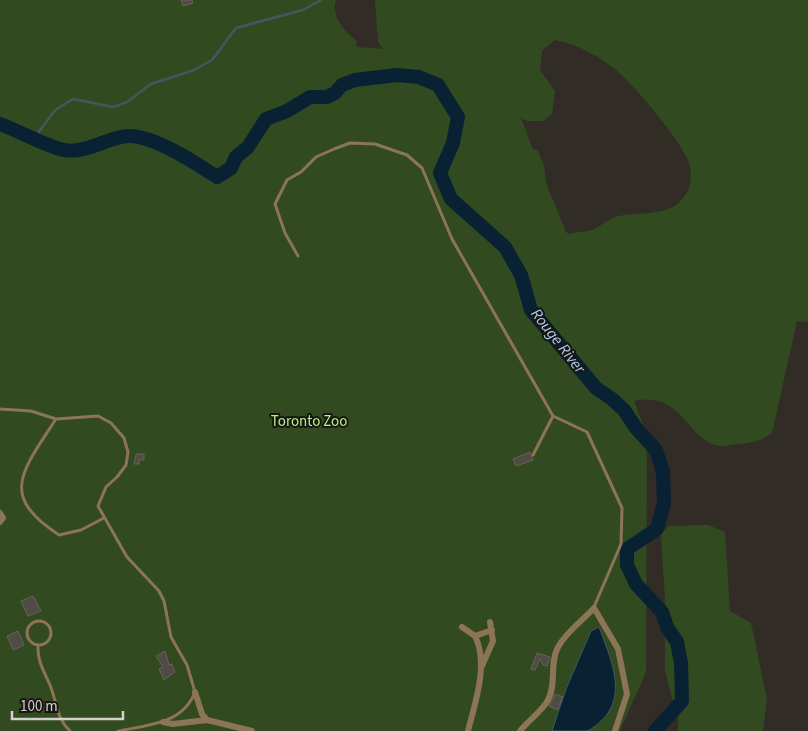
<svg xmlns="http://www.w3.org/2000/svg" width="808" height="731" viewBox="0 0 808 731" font-family="'Source Sans 3',sans-serif">
  <style>
    .green { fill: #324a1f; fill-rule: evenodd }
    .water { fill: #082133; stroke: #455661 }
    .lines { fill: none; stroke-linecap: round; stroke-linejoin: round }
    .stream { stroke: #455661; stroke-width: 2.5 }
    .river { stroke: #082133; stroke-width: 14 }
    .building { fill: #514b45; stroke: #69625b }
    .lane { stroke: #8c7457; stroke-width: 3 }
    .street { stroke: #8c7457; stroke-width: 6 }
    .labels { text-anchor: middle; dominant-baseline: central; stroke-width: 4; stroke-linejoin: round; paint-order: stroke }
    .park-label { font-size: 15px; fill: #b5f089; stroke: #181512 }
    .water-label { font-size: 16px; font-style: italic; fill: #abd0ef; stroke: #181512 }
  </style>
  <rect width="100%" height="100%" fill="#322c26"/>
  <!-- green -->
  <path class="green" d="M0 0H336C331 17 344 31 356 40L357 47 383 49 378 42 375 0H808V322L797 321 772 433C761 441 754 442 740 444 735 444 727 446 721 446 686 442 684 390 634 401L647 435 646 672 620 731H0ZM555 40C577 44 600 57 616 70 633 83 687 148 690 166 692 178 691 189 683 198 669 218 636 211 615 217 607 220 600 227 592 230 585 232 577 232 569 234L566 232 546 183 544 165 538 151 533 149 521 118 527 121H543L552 114 555 91 540 70 542 51Z
    M708 525 725 532 730 611 751 623 767 699 763 731H678V720L665 671V600L661 534 669 526Z"/>
  <!-- water -->
  <path class="water" d="M599 627C609 655 627 691 605 717 600 722 593 729 587 731 577 731 562 731 552 731L566 689 591 631Z"/>
  <g class="lines">
    <!-- stream -->
    <path class="stream" d="M35 137 55 110 73 99 113 107 127 102 151 84 194 70 212 60 236 28 303 10 321 0"/>
    <!-- river -->
    <path class="river" d="M0 124C17 130 48 147 64 150 86 154 106 138 127 136 152 134 196 163 217 177L231 168 236 157 248 147 266 119 287 111 310 97H327L335 93 342 85 355 80 397 75 419 77 438 85 458 117 453 143 440 173 451 199 505 247 521 275 531 310 596 388 612 399 624 410 636 428 656 450 663 472 664 503 657 529 627 549V565L636 584 662 612 667 627 677 642 681 663 682 701 655 731"/>
  </g>
  <!-- building -->
  <path class="building" d="M181 0H192L193 3 183 6Z
    M530 452 533 460 516 466 513 459Z
    M136 454H144V460H139V464H134Z
    M33 596 41 611 28 616 21 601Z
    M18 631 24 645 13 650 7 636Z
    M165 651 169 665 172 664 175 672 164 680 159 669 163 667 156 656Z
    M537 653 550 657 547 666 543 665 540 659 535 670 531 669Z
    M555 694 563 697 557 710 549 706Z"/>
  <g class="lines">
    <!-- lane -->
    <path class="lane" d="M298 256 285 233 275 204 287 180 301 172 316 157 334 149 350 143 375 144 407 155 422 168 452 239 553 416 587 432 622 508 621 544 594 607
      M0 409 31 411 56 419 98 416 111 423 124 438 128 452 126 465 117 477 106 487 98 506 127 557 159 591 164 601 171 637 187 665 195 692C183 724 148 725 118 731
      M56 419C20 474 0 496 59 535L81 530 104 518
      M533 455 553 416
      M27 633a12 12 0 1 1 24 0a12 12 0 1 1-24 0Z
      M38 645C37 661 44 671 50 685 57 702 56 718 70 731"/>
    <!-- street -->
    <path class="street" d="M0 513 3 518 0 522
      M462 627 475 636C489 664 475 703 468 731
      M475 636 492 630
      M482 666 493 641 490 622
      M195 692 202 714 207 720
      M163 722 173 724 207 720 252 731
      M520 731C527 722 544 709 548 700 557 683 549 664 558 647 567 631 582 621 594 608L618 649 627 694 615 731"/>
  </g>
  <g class="labels">
    <!-- park labels -->
    <g class="park-label">
      <text x="309" y="421">Toronto Zoo</text>
    </g>
    <!-- water labels -->
    <g class="water-label">
      <text transform="translate(558 341) rotate(52)">Rouge River</text>
    </g>
  </g>
  <!-- scale -->
  <path d="M12 711v8h111v-8" fill="none" stroke="#d4d0cd" stroke-width="2.5"/>
  <text x="20" y="711" font-size="15" fill="#d4d0cd" stroke="#181512" stroke-width="4" paint-order="stroke">100 m</text>
</svg>
